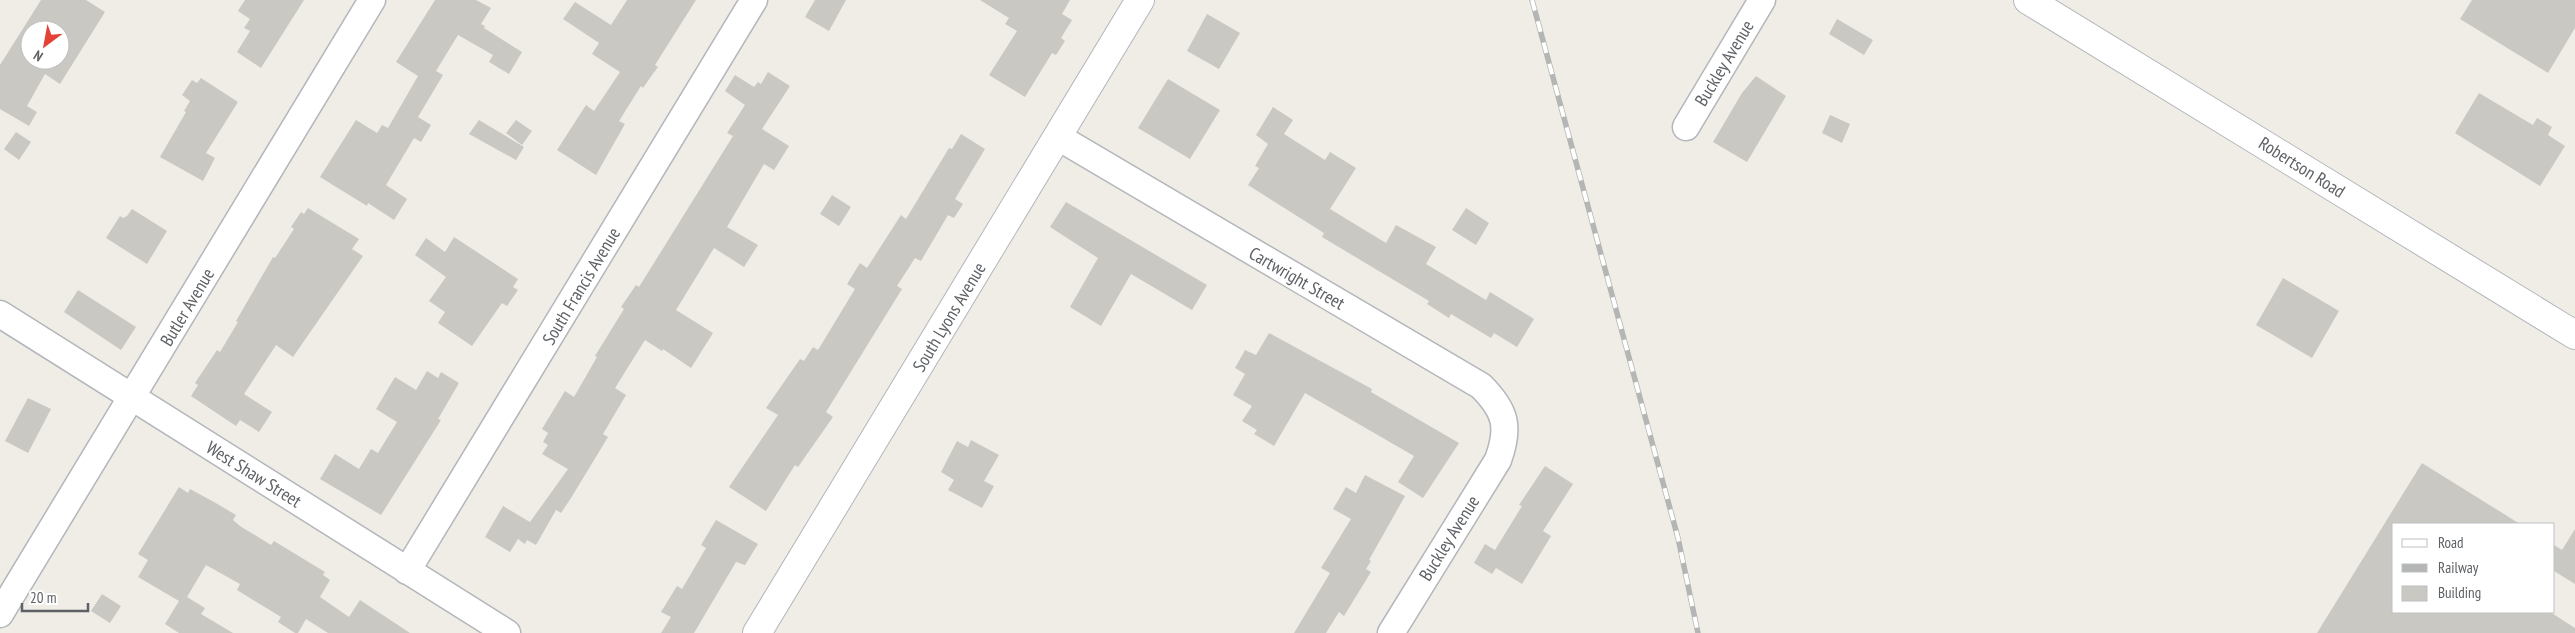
<svg xmlns="http://www.w3.org/2000/svg" width="2575" height="633" viewBox="0 0 2575 633" font-family="'PT Sans Narrow',sans-serif">
  <style>
    .building { fill: #cac8c2; fill-rule: evenodd }
    .lines { fill: none; stroke-linecap: round; stroke-linejoin: round }
    .minor-casing { stroke: #b3b6ba; stroke-width: 29 }
    .tertiary-casing { stroke: #b3b6ba; stroke-width: 30 }
    .minor { stroke: #fff; stroke-width: 26 }
    .tertiary { stroke: #fff; stroke-width: 28 }
    .rail-casing { stroke: #b4b5b5; stroke-width: 5.5 }
    .rail { stroke: #fff; stroke-width: 4; stroke-dasharray: 11; stroke-linecap: butt }
    .labels { text-anchor: middle; dominant-baseline: central; stroke-width: 4.5; stroke-linejoin: round; paint-order: stroke }
    .street-label { font-size: 18px; fill: #5d6165; stroke: #fff }
  </style>
  <rect width="100%" height="100%" fill="#efede6"/>
  <!-- building -->
  <path class="building" d="M41 0H86L105 12 60 84 45 74 27 106 37 112 29 126 0 109V65ZM30 30H60V60H30Z
    M245 0H304L261 68 237 52 250 31 244 28 250 19 238 11Z
    M435 0H476L491 8 481 24 485 26 484 28 522 52 509 74 489 62 493 55 458 35 436 71 443 75 418 117 431 125 421 142 414 138 386 185 407 199 394 220 368 203 367 206 320 177 356 120 377 133 382 125 388 128 418 76 396 62Z
    M627 0H696L655 65 658 67 652 75 643 88 641 86 619 121 625 124 596 175 557 150 586 105 594 111 620 72 592 54 599 43 563 19 575 2 611 25Z
    M815 0H846L829 31 805 17Z
    M980 0H1070L1062 14 1072 20 1061 38 1065 41 1056 55 1052 53 1025 97 989 75 1017 31 1005 24 1009 18Z
    M2472 0H2575V28L2548 73 2460 19Z
    M1207 14 1240 33 1219 69 1187 51Z
    M1837 19 1873 40 1864 55 1829 34Z
    M768 72 790 86 762 129 789 146 774 170 764 164 727 227 758 245 744 267 714 248 676 310 713 333 691 368 663 349 662 351 645 340 615 388 626 395 603 434 608 437 571 498 561 513 556 510 536 545 527 540 525 544 518 539 510 552 485 537 503 506 530 522 568 469 542 454 548 445 543 442 548 433 542 429 565 391 574 397 597 357 595 356 624 309 621 307 636 285 639 287 733 136 727 133 745 105 725 91 735 75 754 87 758 82 761 84Z
    M1756 76 1786 96 1747 162 1713 142 1742 93Z
    M201 78 238 102 206 153 215 158 203 181 160 157 186 112 184 111 190 101 182 95 192 80 197 83Z
    M1168 79 1220 110 1190 159 1138 128Z
    M2479 93 2533 125 2537 118 2552 127 2548 135 2565 146 2540 186 2455 133Z
    M1273 107 1293 120 1284 134 1325 160 1330 152 1356 168 1330 209 1386 243 1396 225 1436 247 1426 264 1486 300 1490 292 1534 319 1517 347 1494 333 1491 338 1451 314 1449 318 1427 304 1429 301 1322 237 1324 233 1248 185 1259 168 1255 166 1268 144 1256 135Z
    M1830 115 1850 124 1842 143 1822 133Z
    M479 120 524 147 516 160 469 134Z
    M516 120 532 131 522 145 506 133Z
    M16 132 31 142 19 160 4 149Z
    M961 134 985 149 955 199 963 204 954 218 948 215 921 261 915 258 897 286 902 289 826 412 833 417 798 467 795 465 766 511 729 487 778 415 766 408 800 359 804 361 813 347 818 350 855 289 847 284 860 263 867 268 901 215 906 219 949 148 952 149Z
    M832 195 851 207 839 226 820 214Z
    M1066 202 1207 285 1192 310 1131 274 1101 326 1070 307 1098 258 1050 227Z
    M308 208 359 239 352 249 363 256 293 357 276 345 244 394 272 412 259 432 240 420 236 426 191 396 198 385 195 383 217 350 220 352 238 322 236 321 273 257 275 258 294 229 291 227 301 212 304 214Z
    M1466 208 1489 223 1476 245 1452 230Z
    M132 209 167 231 147 264 106 238 120 216 123 218 127 216Z
    M454 237 518 279 513 287 518 290 507 306 502 303 472 346 438 323 445 312 429 301 446 277 415 255 426 238 445 252Z
    M2283 278 2339 311 2312 358 2256 325Z
    M78 290 136 327 121 350 64 312Z
    M1269 333 1372 389 1371 392 1459 443 1423 498 1398 482 1414 456 1305 393 1274 446 1254 434 1257 430 1242 421 1252 406 1233 395 1245 374 1235 368 1245 350 1256 355Z
    M427 371 438 378 441 372 459 383 438 419 441 420 381 515 320 479 335 454 359 469 371 449 378 453 397 422 376 409 395 377 416 390Z
    M28 398 51 409 28 453 5 441Z
    M971 440 999 455 984 481 994 486 982 508 948 490 954 480 941 472 957 441 968 447Z
    M2422 463 2520 524H2394V612H2550L2575 628V633H2317Z
    M1545 466 1573 484 1543 531 1551 536 1522 584 1496 568 1492 574 1474 563 1485 544 1495 550 1522 506 1519 505Z
    M1365 475 1405 496 1369 560 1371 561 1366 569 1371 572 1344 616 1339 612 1326 633H1294L1330 573 1321 568 1351 519 1333 509 1346 487 1356 493Z
    M179 487 188 493 190 489 214 502 236 515 233 520 240 526 271 545 274 541 325 572 323 575 330 580 320 597 349 617 360 600 410 633H328L306 619 298 633H295L278 622 281 617 237 590 240 584 206 565 187 597 205 608 201 614 233 633H179L165 624 179 601 138 577 148 560 138 554Z
    M716 520 758 544 745 565 736 562 694 633H661L671 617 661 612 677 586 682 589 706 548 701 545Z
    M2575 529V584L2554 571V545L2562 550Z
    M102 594 121 606 110 623 91 611Z"/>
  <g class="lines">
    <!-- minor casing -->
    <g class="minor-casing">
      <path id="minor" d="M1686 127 1762 0
        M1058 137 1481 386C1506 411 1510 427 1498 460L1391 633
        M0 314 507 633
        M407 571 754 0
        M0 614 372 0"/>
    </g>
    <!-- tertiary casing -->
    <g class="tertiary-casing">
      <path id="tertiary" d="M2028 0 2575 335
        M757 633 1140 0"/>
    </g>
    <!-- minor -->
    <use href="#minor" class="minor"/>
    <!-- tertiary -->
    <use href="#tertiary" class="tertiary"/>
    <!-- rail casing -->
    <g class="rail-casing">
      <path id="rail" d="M1532 0 1678 538 1698 633"/>
    </g>
    <!-- rail -->
    <use href="#rail" class="rail"/>
  </g>
  <g class="labels">
    <!-- street labels -->
    <g class="street-label">
      <text transform="translate(1724 63) rotate(-59)">Buckley Avenue</text>
      <text transform="translate(2302 167) rotate(32)">Robertson Road</text>
      <text transform="translate(1297 278) rotate(30)">Cartwright Street</text>
      <text transform="translate(581 286) rotate(-59)">South Francis Avenue</text>
      <text transform="translate(187 307) rotate(-59)">Butler Avenue</text>
      <text transform="translate(949 317) rotate(-59)">South Lyons Avenue</text>
      <text transform="translate(254 474) rotate(32)">West Shaw Street</text>
      <text transform="translate(1449 538) rotate(-58)">Buckley Avenue</text>
    </g>
  </g>
  <!-- legend -->
  <rect x="2392" y="523" width="162" height="90" fill="#ffffff" stroke="#bec0c1"/>
  <rect x="2402" y="539" width="25" height="8" fill="#ffffff" stroke="#bec0c1"/>
  <text x="2438" y="548" font-size="15" fill="#5d6165">Road</text>
  <rect x="2402" y="564" width="25" height="8" fill="#b4b5b5" stroke="#bec0c1"/>
  <text x="2438" y="573" font-size="15" fill="#5d6165">Railway</text>
  <rect x="2402" y="586" width="25" height="15" fill="#cac8c2" stroke="#bec0c1"/>
  <text x="2438" y="598" font-size="15" fill="#5d6165">Building</text>
  <!-- north arrow -->
  <g transform="translate(45 45) rotate(212)"><circle r="24" fill="#ffffff" stroke="#bec0c1"/>
  <path d="M0-4L9 19L0 12L-9 19Z" fill="#e44137"/>
  <text y="-8" font-size="14" font-weight="bold" text-anchor="middle" fill="#5d6165">N</text>
  </g>
  <!-- scale -->
  <path d="M22 603v8h66v-8" fill="none" stroke="#5d6165" stroke-width="2.5"/>
  <text x="30" y="603" font-size="15" fill="#5d6165" stroke="#ffffff" stroke-width="4" paint-order="stroke">20 m</text>
</svg>
